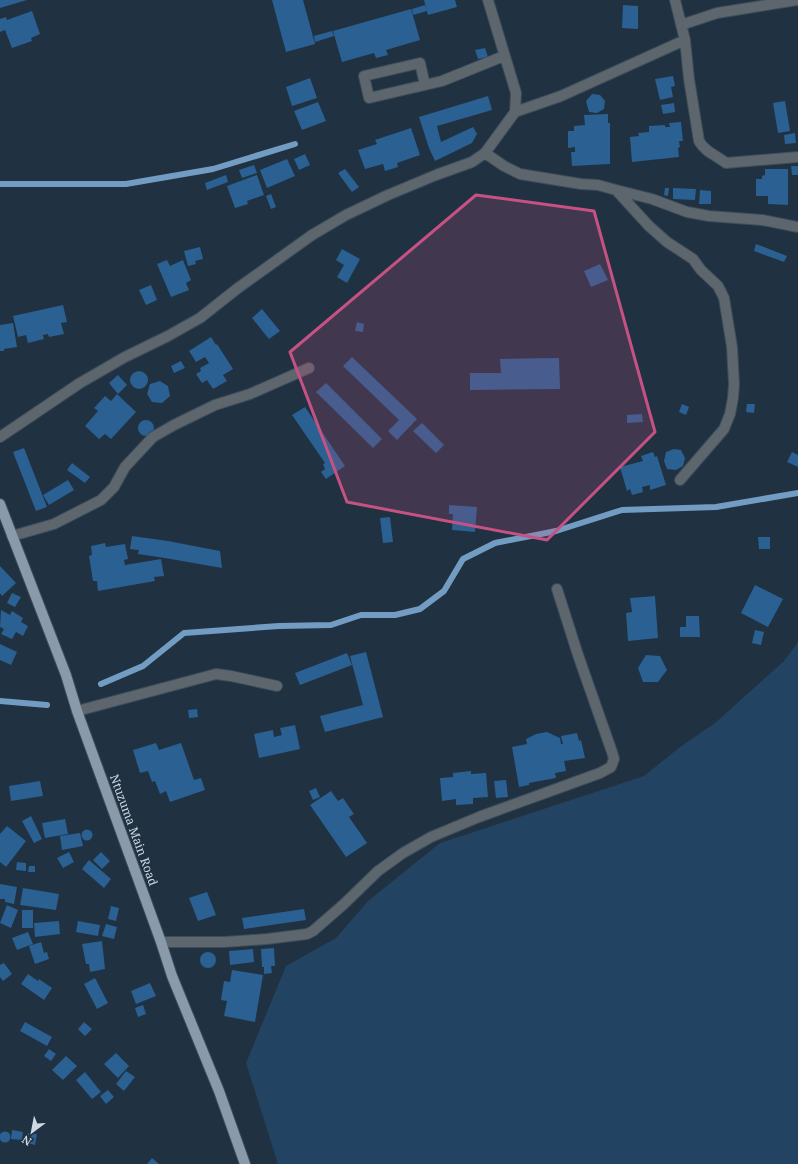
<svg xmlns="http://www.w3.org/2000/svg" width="798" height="1164" viewBox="0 0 798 1164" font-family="'Noto Serif',serif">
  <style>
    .green { fill: #234362 }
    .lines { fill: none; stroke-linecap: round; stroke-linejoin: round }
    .stream { stroke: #739cc3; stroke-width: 6 }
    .building { fill: #2a6092 }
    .minor-casing { stroke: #3c4c5b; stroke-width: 12 }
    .major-casing { stroke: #3c4c5b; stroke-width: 12 }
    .minor { stroke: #5d656d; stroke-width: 10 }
    .major { stroke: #899aaa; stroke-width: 10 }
    .marked { fill: #c65284; fill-opacity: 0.2; stroke: #c65284; stroke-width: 3; stroke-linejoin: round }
    .labels { text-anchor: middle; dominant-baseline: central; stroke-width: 3; stroke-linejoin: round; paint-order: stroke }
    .street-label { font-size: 12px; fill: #ced8e2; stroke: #203141 }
  </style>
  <rect width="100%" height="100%" fill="#203141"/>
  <!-- green -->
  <path class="green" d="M798 642V1164H278L246 1063 286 966 336 938 368 901 440 843 644 776 680 747 715 723 784 661Z"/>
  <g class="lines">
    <!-- stream -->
    <path class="stream" d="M0 184H126L213 169 295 144
      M101 684 143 666 184 633 279 626 331 625 361 615H395L420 609 444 591 463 559 495 543 556 531 622 510 716 507 798 493
      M0 701 47 705"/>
  </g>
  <!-- building -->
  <path class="building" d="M0 0H27L0 8Z
    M272 0H303L315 44 286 52Z
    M424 0H455L457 7 428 15Z
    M425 5 427 11 413 15 412 9Z
    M623 5 638 6V29L622 28Z
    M411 9 420 40 386 50 388 55 376 58 374 53 342 62 333 31Z
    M32 11 40 34 31 38 32 41 12 48 5 30 0 32V19L6 17 7 20Z
    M332 31 334 36 315 42 314 36Z
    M485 48 488 57 478 59 475 50Z
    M673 76 675 86 671 87 673 97 660 100 655 79Z
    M310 78 317 98 292 106 286 87Z
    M592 94 600 95 605 101 604 109 597 113 589 112 586 101Z
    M488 96 492 110 437 126 441 142 473 127 477 134 472 143 435 161 429 148 419 117Z
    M785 101 790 131 778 133 773 103Z
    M318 102 326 121 302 130 294 111Z
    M674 103 675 112 663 114 661 105Z
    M608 114V123H610V164L572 166 571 152H575V147L568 148V131H574V126L585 125 584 115Z
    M681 122 683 141H679L680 147 678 148 679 157 632 162 630 137 639 136 638 133 649 132V126L665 125V127H670L669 123Z
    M411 128 420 155 397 163 398 167 385 171 383 164 365 169 358 150 377 144 375 140Z
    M795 133 796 143 785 144 784 135Z
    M305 154 310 165 299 170 294 159Z
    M287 159 295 176 267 188 260 170Z
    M254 165 257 173 242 178 239 170Z
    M791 166H798V175H792Z
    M345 169 359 187 352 192 338 173Z
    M765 169H788V205L768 204V196H756V179H762V176L765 175Z
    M226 175 228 182 207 190 205 183Z
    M257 175 264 195 247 201 248 204 235 208 227 186Z
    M665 188H669L668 196 664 195Z
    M673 188 696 189 695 200 673 199Z
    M700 190 711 191V204H699Z
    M271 194 276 207 271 209 266 196Z
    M756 244 787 256 784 262 754 251Z
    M200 247 203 259 195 261 196 264 188 266 184 251Z
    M342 249 360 259 347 283 337 277 344 265 336 260Z
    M167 260 170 266 183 260 191 280 186 283 189 290 171 297 157 264Z
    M600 264 608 280 591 287 584 271Z
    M151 285 157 300 146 305 139 290Z
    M63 305 67 322 61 323 64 334 49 337 48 334 43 335 44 339 28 343 26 335 18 337 13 316Z
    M262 309 280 331 269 339 252 318Z
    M357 322 364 324 363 332 355 331Z
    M13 323 17 347 4 349V351H0V325Z
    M211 337 216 345 217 344 233 369 223 375 227 381 213 389 207 380 202 383 196 374 201 371 200 368 209 363 205 357 196 362 189 351Z
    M352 357 417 419 397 440 388 431 399 420 343 366Z
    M559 358 560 389 470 390V373H501L500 359Z
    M181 361 185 368 174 373 171 366Z
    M130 380a9 9 0 1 1 18 0a9 9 0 1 1-18 0Z
    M118 375 127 385 118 394 109 383Z
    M160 381 168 386 170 396 162 403 152 402 147 394 150 384Z
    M326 383 382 439 373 448 316 392Z
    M117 394 136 412 111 439 105 434 99 439 85 426 98 411 94 408 105 396 111 401Z
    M682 404 689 407 686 415 679 412Z
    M747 404H755L754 413 746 412Z
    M305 407 345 466 326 479 321 472 325 469 323 464 325 463 292 415Z
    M642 414 643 422 627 423V415Z
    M138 428a8 8 0 1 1 16 0a8 8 0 1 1-16 0Z
    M422 423 444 445 436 453 413 431Z
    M24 448 47 507 36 511 13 452Z
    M674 449 681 450 685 458 683 466 676 470 667 469 664 461 666 452Z
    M653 452 655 457 657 456 666 485 650 490V485L642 487 643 492 632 495 630 489 627 491 620 467 643 461 641 456Z
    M792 452 798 455V467L787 462Z
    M72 463 90 477 85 483 67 470Z
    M68 480 74 490 49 505 43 495Z
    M449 505 477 507 475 532 452 530 453 514H449Z
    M390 517 393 542 383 543 380 518Z
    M132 536 168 541 220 551 222 568 165 558 138 554 139 550 130 549Z
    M758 537H770V549H759Z
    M105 543 106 547 125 544 128 559 124 560 125 565 161 559 164 576 154 577 155 581 98 591 97 581H93L89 556 92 555 91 546Z
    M0 566 16 583 2 596 0 593Z
    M755 585 783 599 768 627 741 613Z
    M12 593 21 597 15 607 7 603Z
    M655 596 658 638 628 641 626 613 632 612 630 598Z
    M1 610 10 615 12 611 23 618 21 622 28 626 23 636 16 632 12 639 1 634 4 629 0 627Z
    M686 616H699L700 637H680V627H686Z
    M755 630 764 632 761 645 752 643Z
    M0 644 17 652 11 665 0 660Z
    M366 652 383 717 325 732 320 716 363 705 350 656Z
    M347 653 352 665 300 685 295 673Z
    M646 655 660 656 667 670 658 682H643L638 668Z
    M197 709 198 717 189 718 188 710Z
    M295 725 300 749 259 758 254 734 273 730 274 737 282 735 280 728Z
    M547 732 560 738 561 744H563L561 736 577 733 579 741 581 740 585 758 564 761 566 771 555 773 556 778 529 783V785L519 787 512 747 527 744 526 739 536 734Z
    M156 743 159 750 181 743 194 780 201 778 205 790 170 802 166 791 160 794 155 781 152 782 148 771 140 773 133 750Z
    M471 771V774L486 773 488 797 473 798V804L456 805V799L442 801 440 778 453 777V773Z
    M506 780 508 797 496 798 494 781Z
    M40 781 43 796 11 801 9 786Z
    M316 788 320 797 313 800 309 791Z
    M331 791 338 801 343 798 354 814 349 817 367 843 346 857 310 805Z
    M31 816 42 839 34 843 22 821Z
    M65 819 68 834 45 838 42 823Z
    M7 826 26 841 6 867 0 862V834Z
    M81.5 835a5.5 5.5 0 1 1 11 0a5.5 5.5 0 1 1-11 0Z
    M80 833 83 846 62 850 60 836Z
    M69 852 74 862 63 868 57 858Z
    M101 852 110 861 102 869 93 860Z
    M89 860 111 879 104 888 82 869Z
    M17 862 26 863V871L16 870Z
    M29 866H35V872H28Z
    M0 884 17 887 14 904 5 902V899H0Z
    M23 888 59 894 56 910 20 905Z
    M207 892 216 915 198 921 189 898Z
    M7 905 18 910 11 928 0 923Z
    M111 906 119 908 116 921 108 919Z
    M304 909 306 920 244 929 242 918Z
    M22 910H33V928H22Z
    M59 921 60 934 35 937 34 923Z
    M78 921 100 925 98 936 76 932Z
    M106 924 117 927 114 939 102 936Z
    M28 932 33 944 17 950 12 938Z
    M102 941 105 969 90 972 89 964H86L82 944Z
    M41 942 44 953 47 952 49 959 35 964 29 946Z
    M274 948 275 966H271L272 973 264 974V967H262L261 949Z
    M253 949 254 962 230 965 229 951Z
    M200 960a8 8 0 1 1 16 0a8 8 0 1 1-16 0Z
    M4 963 12 974 3 981 0 977V965Z
    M232 970 263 975 255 1022 224 1016 227 1001 221 1000 224 981 230 982Z
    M28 974 38 981 39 979 52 988 44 1000 21 984Z
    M95 978 108 1003 97 1009 84 984Z
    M150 983 156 996 136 1004 131 991Z
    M143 1005 146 1014 138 1017 135 1008Z
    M25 1022 52 1037 47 1046 20 1031Z
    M84 1022 92 1029 85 1036 78 1029Z
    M49 1049 56 1054 51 1061 44 1056Z
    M116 1053 129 1066 118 1078 104 1064Z
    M66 1056 77 1066 63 1080 52 1070Z
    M126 1071 135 1077 124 1091 116 1084Z
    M85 1072 101 1092 92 1099 76 1080Z
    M108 1090 114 1097 106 1104 100 1096Z
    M12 1130 23 1132 22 1140 11 1139Z
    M-0.5 1137a5.5 5.5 0 1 1 11 0a5.5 5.5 0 1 1-11 0Z
    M28 1133 37 1134 35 1145 27 1143Z
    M152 1158 159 1164H147Z"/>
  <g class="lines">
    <!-- minor casing -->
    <g class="minor-casing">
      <path id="minor" d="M675 0 685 40 689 79 699 141C705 152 716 155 726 163L798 157
        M681 25 717 13 798 0
        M425 85 420 63 364 76 369 98 442 81 504 56
        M515 112 561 96 685 40
        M485 153 504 166 520 174 581 184 598 185 616 190 649 226 667 242 693 259 701 270 718 286 724 298 732 347 734 384 733 398 730 414 724 429 680 480
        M616 190 652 199 687 212 709 216 762 220 798 227
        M0 437 80 383 125 357 168 336 200 318 238 288 312 235 346 215 388 195 436 175 472 162 485 153 515 112 516 93 488 0
        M12 536 54 524 101 500 114 487 125 467 153 437 174 425 215 405 250 394 309 368
        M77 711 216 674 231 676 277 686
        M161 942H224L267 939 307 934 313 931 344 904 378 871 403 853 431 837 479 817 600 773 611 767 614 759 612 752 578 655 557 589"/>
    </g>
    <!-- major casing -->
    <g class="major-casing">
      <path id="major" d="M0 504 66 675 77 711 161 942 172 976 219 1091 245 1164"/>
    </g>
    <!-- minor -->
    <use href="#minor" class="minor"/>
    <!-- major -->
    <use href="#major" class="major"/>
  </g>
  <!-- marked area -->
  <path class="marked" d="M476 195 594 211 655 432 547 540 347 502 290 352Z"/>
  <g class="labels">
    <!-- street labels -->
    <g class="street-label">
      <text transform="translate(134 830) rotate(70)">Ntuzuma Main Road</text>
    </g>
  </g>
  <!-- north arrow -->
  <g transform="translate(32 1132) rotate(212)" stroke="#203141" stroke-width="3" paint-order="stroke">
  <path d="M0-3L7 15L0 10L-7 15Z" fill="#ced8e2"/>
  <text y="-6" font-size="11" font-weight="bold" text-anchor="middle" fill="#ced8e2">N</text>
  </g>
</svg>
